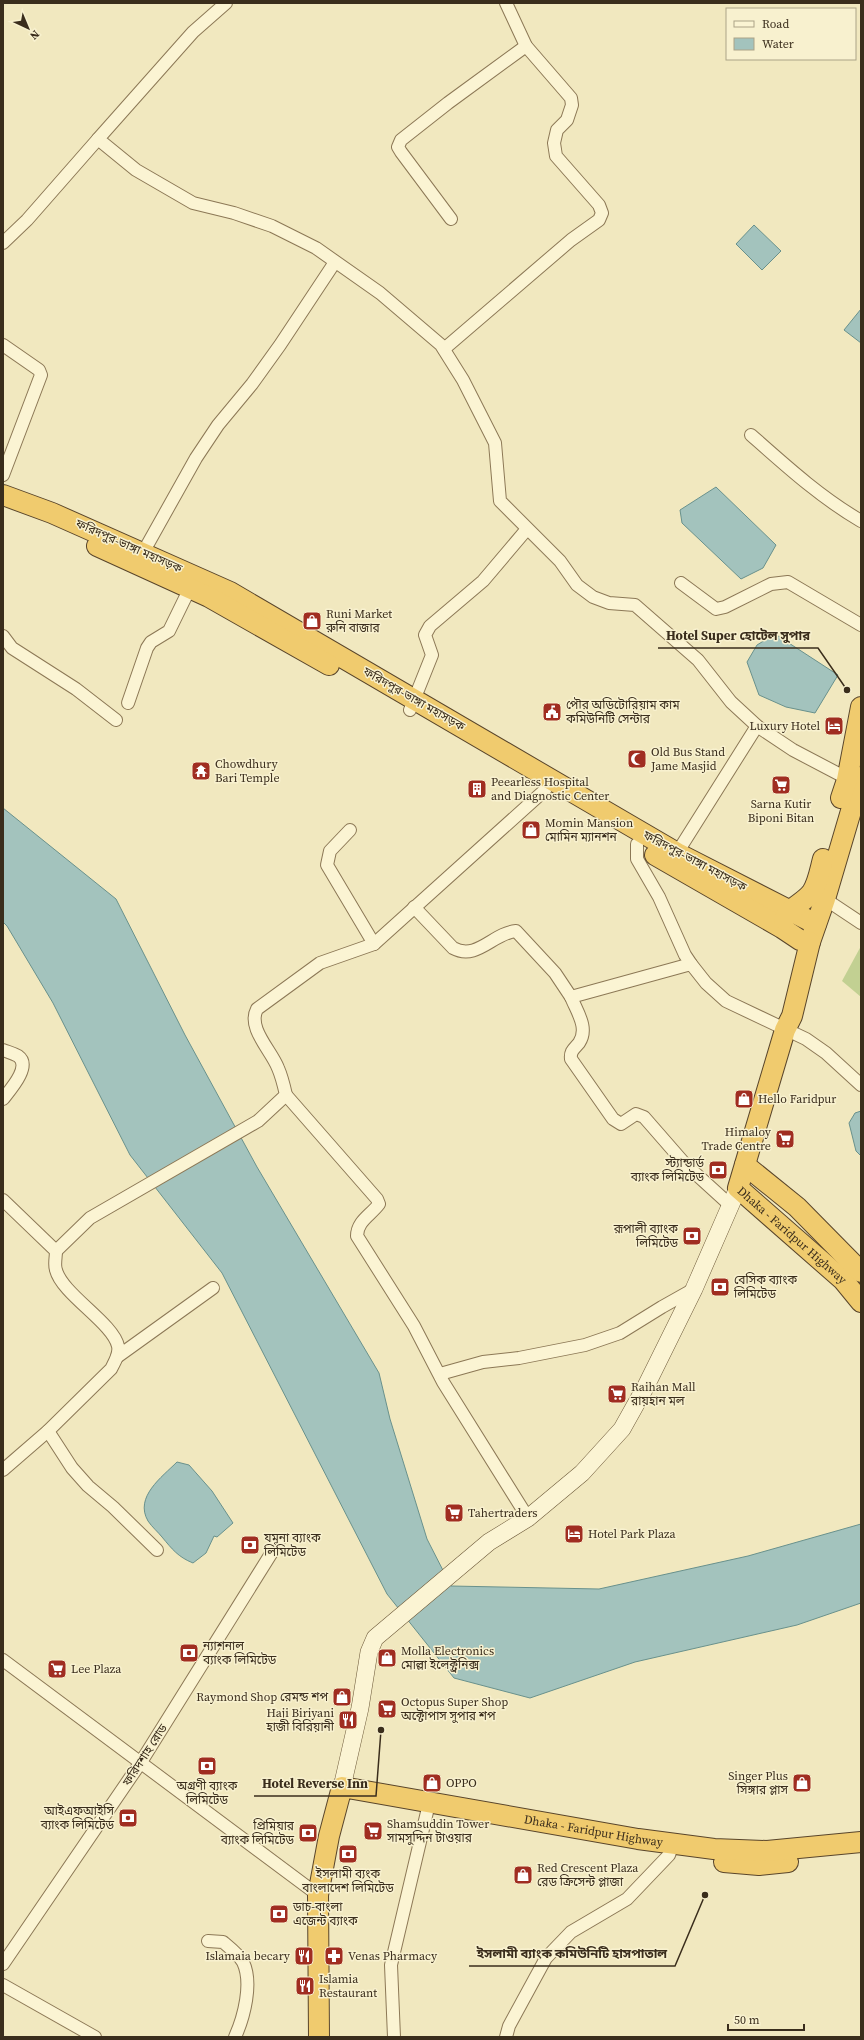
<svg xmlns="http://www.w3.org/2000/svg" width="864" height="2040" font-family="'Source Serif 4','Noto Sans Bengali',serif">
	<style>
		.green { fill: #c2d092 }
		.water { fill: #a3c3bd; stroke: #69918c }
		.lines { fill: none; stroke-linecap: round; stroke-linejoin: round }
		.minor-casing { stroke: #8c7856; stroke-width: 14 }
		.secondary-casing { stroke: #6d5939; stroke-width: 18 }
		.trunk-casing { stroke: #59452b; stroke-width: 22 }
		.minor { stroke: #fbf4d3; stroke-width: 12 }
		.secondary { stroke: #fbf4d3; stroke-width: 17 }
		.trunk { stroke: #f0cb6e; stroke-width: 20 }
		.labels { text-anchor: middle; stroke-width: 3; stroke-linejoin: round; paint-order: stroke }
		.street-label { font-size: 12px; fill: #3a2d1c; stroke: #f8f1cf }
		.poi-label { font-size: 12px; fill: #3a2d1c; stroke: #f8f1cf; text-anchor: start }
		.leader { fill: none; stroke: #3a2d1c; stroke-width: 1.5 }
		.callout-dot { fill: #3a2d1c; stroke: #f8f1cf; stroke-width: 1.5 }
		.callout-label { font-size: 13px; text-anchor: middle; font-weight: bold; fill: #3a2d1c; stroke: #f8f1cf; stroke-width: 3; stroke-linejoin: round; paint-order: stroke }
	</style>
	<rect width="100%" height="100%" fill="#f1e8bf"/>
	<path class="green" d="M861,946V997L842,981Z"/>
	<g class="water">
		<path d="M754,225L781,251L762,270L736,244Z"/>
		<path d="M861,309V343L844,330Z"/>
		<path d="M716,487L776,545L763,568L741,579L682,523L680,510Z"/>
		<path d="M775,634L838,675L815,713L786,707L759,695L747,662L757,645Z"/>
		<path d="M3,808L116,899L185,1035L257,1167L379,1373L390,1419L427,1539L451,1586L599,1589L748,1556L861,1524V1603L797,1625L635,1662L530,1698L454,1678L387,1594L222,1273L130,1155L53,1003L7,926L3,922Z"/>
		<path d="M861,1111V1156L856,1151L849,1123L855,1113Z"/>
		<path d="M177,1462L189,1465L212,1491L233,1523L217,1537L214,1536L206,1553L193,1563C178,1557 172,1549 162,1537C158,1532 152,1527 148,1521C134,1497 162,1477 177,1462Z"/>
	</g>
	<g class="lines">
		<defs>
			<g id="minor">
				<path d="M226,3L193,32L98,139L136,170L193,203L234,213L272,226L316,248L380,293L441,345L463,380L495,443L500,501L560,561L577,585L593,597L609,603L635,605L698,660L731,702L757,726L793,750L852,781"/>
				<path d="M451,219L401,152L398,147L401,140L448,103L526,46"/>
				<path d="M3,243L27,220L98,139"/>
				<path d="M3,345L39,370L41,375L3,475"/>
				<path d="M444,349L571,240L599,220L602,213L599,205L556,156L554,143L557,130L567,120L572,105L571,98L526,46L506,3"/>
				<path d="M751,435C786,466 820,497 861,521"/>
				<path d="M140,558L196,458L218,425L252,384L280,345L335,262"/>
				<path d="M681,583L716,609L725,607L771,584L788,582L861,625"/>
				<path d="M3,636L12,648L76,689L116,720"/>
				<path d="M128,703L147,648L151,642L169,631L190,588"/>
				<path d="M410,710L432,655L425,635L430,626L483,581L527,529"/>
				<path d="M350,830L330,851L327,865L374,944"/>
				<path d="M637,844V859L659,897L685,955L691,964"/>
				<path d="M677,853L757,726"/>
				<path d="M825,899L861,923"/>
				<path d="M414,907L453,948C477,961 493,933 516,931L555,973L571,997L691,964L706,983L726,1001L806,1039L826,1053L861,1085"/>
				<path d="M571,997C577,1012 589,1028 579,1043C574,1049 570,1051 571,1059L613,1119L621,1124L636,1114L644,1117L685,1164L730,1205"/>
				<path d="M3,1050C8,1052 13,1053 18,1056C32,1066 10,1090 3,1099"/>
				<path d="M286,1095L377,1199L379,1204C371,1215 357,1221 357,1236L414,1326L443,1382L528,1518"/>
				<path d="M3,1200L56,1251C56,1257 54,1265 56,1270C62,1294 113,1323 118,1346C120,1354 114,1363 111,1369L48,1431L3,1470"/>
				<path d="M56,1251L90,1218L258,1121L286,1095C284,1086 282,1077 278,1068C271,1050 247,1028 257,1009L320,963L374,944L545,790L551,780"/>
				<path d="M117,1357L213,1288"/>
				<path d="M440,1374L483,1362L519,1358L585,1345L620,1333L662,1307L694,1289"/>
				<path d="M48,1431L72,1468L88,1486L113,1507L157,1550"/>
				<path d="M3,1660L318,1895"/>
				<path d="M208,1941L223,1942C229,1947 239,1955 243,1962C253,1983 244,2017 235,2037"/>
				<path d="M3,1964L141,1762L279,1541"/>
				<path d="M3,1985L95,2037"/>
				<path d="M394,2037L391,1965L427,1812"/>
				<path d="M506,2037L509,2026L546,1958L571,1932L627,1899L669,1855L673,1844"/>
			</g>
			<path id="secondary" d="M342,1787L360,1708L369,1652L375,1638L489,1542L528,1518L582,1473L622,1429L646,1386L694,1289L738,1188"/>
			<g id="trunk">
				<path d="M3,495L52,513L230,592L677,853L816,924"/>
				<path d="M97,546L209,597L329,665"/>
				<path id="s1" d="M861,777L825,899L810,942L792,1016L785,1030L738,1188L843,1280L861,1302"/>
				<path d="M841,798L847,780L861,707"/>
				<path d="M655,855L782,928L800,940L810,942"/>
				<path d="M784,920C789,907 803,904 812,892C818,883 820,870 823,859"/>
				<path d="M745,1165L797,1207L861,1272"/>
				<path d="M724,1862L759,1865L788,1862"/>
				<path id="s2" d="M319,2037L318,1895L329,1836L342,1787L638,1839L714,1849L767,1851L861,1842"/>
			</g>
		</defs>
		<use href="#minor" class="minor-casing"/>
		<use href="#secondary" class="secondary-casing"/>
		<use href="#trunk" class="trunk-casing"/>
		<use href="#minor" class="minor"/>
		<use href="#secondary" class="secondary"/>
		<use href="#trunk" class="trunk"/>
	</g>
	<defs>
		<symbol id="shop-square" viewBox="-11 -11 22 22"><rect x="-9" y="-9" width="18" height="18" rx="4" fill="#a02d21" stroke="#f8f1cf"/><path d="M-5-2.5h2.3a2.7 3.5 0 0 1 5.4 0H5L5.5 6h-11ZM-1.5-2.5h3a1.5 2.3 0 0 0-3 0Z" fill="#fff"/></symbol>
		<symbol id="civic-square" viewBox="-11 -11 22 22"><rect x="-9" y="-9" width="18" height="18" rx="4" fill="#a02d21" stroke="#f8f1cf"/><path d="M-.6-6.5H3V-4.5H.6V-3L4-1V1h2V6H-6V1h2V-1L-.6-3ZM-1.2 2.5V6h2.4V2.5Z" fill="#fff"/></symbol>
		<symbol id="hotel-square" viewBox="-11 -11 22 22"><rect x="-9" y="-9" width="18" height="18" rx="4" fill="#a02d21" stroke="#f8f1cf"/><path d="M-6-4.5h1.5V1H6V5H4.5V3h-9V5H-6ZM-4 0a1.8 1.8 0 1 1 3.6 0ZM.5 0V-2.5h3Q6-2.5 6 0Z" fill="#fff"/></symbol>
		<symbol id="mosque-square" viewBox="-11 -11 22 22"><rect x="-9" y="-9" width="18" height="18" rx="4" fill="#a02d21" stroke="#f8f1cf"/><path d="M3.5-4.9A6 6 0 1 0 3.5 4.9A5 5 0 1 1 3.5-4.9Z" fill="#fff"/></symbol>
		<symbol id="temple-square" viewBox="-11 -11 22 22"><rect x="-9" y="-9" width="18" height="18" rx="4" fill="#a02d21" stroke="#f8f1cf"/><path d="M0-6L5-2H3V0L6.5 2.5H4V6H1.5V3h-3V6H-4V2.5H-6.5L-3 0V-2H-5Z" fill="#fff"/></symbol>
		<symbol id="supermarket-square" viewBox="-11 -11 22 22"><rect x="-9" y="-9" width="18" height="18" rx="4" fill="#a02d21" stroke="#f8f1cf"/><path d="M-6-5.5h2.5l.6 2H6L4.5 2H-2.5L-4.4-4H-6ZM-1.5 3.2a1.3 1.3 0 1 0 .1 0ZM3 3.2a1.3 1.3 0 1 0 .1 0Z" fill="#fff"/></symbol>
		<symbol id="building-square" viewBox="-11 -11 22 22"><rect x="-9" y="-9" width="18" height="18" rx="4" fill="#a02d21" stroke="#f8f1cf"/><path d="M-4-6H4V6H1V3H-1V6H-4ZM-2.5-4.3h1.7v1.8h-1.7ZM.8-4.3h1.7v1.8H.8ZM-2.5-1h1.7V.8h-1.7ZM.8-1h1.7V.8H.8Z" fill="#fff"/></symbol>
		<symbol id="bank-square" viewBox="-11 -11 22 22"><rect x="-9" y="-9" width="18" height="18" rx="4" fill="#a02d21" stroke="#f8f1cf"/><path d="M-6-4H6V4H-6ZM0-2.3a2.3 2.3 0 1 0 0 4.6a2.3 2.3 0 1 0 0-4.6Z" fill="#fff"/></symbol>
		<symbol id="restaurant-square" viewBox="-11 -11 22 22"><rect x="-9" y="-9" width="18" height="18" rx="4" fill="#a02d21" stroke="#f8f1cf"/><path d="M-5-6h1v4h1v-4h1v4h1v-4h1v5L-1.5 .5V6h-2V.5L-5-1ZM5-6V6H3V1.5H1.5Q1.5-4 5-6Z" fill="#fff"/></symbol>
		<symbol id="pharmacy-square" viewBox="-11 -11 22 22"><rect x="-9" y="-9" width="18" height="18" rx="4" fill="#a02d21" stroke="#f8f1cf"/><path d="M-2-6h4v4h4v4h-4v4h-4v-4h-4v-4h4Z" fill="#fff"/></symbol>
	</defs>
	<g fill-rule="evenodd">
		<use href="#shop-square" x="301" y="610" width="22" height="22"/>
		<use href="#civic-square" x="541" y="701" width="22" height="22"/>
		<use href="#hotel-square" x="823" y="715" width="22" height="22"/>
		<use href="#mosque-square" x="626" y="748" width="22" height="22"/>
		<use href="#temple-square" x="190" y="760" width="22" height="22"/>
		<use href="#supermarket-square" x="770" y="774" width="22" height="22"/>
		<use href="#building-square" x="466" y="778" width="22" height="22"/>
		<use href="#shop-square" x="520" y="819" width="22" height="22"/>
		<use href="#shop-square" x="733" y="1088" width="22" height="22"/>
		<use href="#supermarket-square" x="774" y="1128" width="22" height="22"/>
		<use href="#bank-square" x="707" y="1159" width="22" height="22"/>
		<use href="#bank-square" x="681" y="1225" width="22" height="22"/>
		<use href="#bank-square" x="709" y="1276" width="22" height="22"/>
		<use href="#supermarket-square" x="606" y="1383" width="22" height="22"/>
		<use href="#supermarket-square" x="443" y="1502" width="22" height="22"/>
		<use href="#hotel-square" x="563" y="1523" width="22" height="22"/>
		<use href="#bank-square" x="239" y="1534" width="22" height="22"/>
		<use href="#bank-square" x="178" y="1642" width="22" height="22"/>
		<use href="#shop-square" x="376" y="1647" width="22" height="22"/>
		<use href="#supermarket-square" x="46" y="1658" width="22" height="22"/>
		<use href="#shop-square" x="331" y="1686" width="22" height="22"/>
		<use href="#supermarket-square" x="376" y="1698" width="22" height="22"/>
		<use href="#restaurant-square" x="337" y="1709" width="22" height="22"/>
		<use href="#bank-square" x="196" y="1755" width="22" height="22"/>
		<use href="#shop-square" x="421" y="1772" width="22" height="22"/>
		<use href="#shop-square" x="791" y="1772" width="22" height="22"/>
		<use href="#bank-square" x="117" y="1807" width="22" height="22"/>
		<use href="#supermarket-square" x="362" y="1820" width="22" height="22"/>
		<use href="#bank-square" x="297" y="1822" width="22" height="22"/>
		<use href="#bank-square" x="337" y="1843" width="22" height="22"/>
		<use href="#shop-square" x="512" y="1864" width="22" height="22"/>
		<use href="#bank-square" x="268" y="1903" width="22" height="22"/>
		<use href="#restaurant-square" x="293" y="1945" width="22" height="22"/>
		<use href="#pharmacy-square" x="323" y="1945" width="22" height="22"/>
		<use href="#restaurant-square" x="294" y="1975" width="22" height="22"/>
	</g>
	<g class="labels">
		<g class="street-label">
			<text transform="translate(129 546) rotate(24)" y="4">ফরিদপুর-ভাঙ্গা মহাসড়ক</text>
			<text transform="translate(414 699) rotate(30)" y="4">ফরিদপুর-ভাঙ্গা মহাসড়ক</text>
			<text transform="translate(695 861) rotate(28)" y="4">ফরিদপুর-ভাঙ্গা মহাসড়ক</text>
			<text dy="4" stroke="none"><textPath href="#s1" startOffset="501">Dhaka - Faridpur Highway</textPath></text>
			<text transform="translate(145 1755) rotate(-57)" y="4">ফরিদশাহ রোড</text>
			<text dy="4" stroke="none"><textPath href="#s2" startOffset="508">Dhaka - Faridpur Highway</textPath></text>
		</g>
		<g class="poi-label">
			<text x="326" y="618">Runi Market<tspan x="326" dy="14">রুনি বাজার</tspan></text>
			<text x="566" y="709">পৌর অডিটোরিয়াম কাম<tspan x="566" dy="14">কমিউনিটি সেন্টার</tspan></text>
			<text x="820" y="730" text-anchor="end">Luxury Hotel</text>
			<text x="651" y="756">Old Bus Stand<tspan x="651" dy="14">Jame Masjid</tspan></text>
			<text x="215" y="768">Chowdhury<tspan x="215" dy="14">Bari Temple</tspan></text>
			<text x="491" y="786">Peearless Hospital<tspan x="491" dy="14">and Diagnostic Center</tspan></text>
			<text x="781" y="808" text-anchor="middle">Sarna Kutir<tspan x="781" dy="14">Biponi Bitan</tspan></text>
			<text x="545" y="827">Momin Mansion<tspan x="545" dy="14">মোমিন ম্যানশন</tspan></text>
			<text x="758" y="1103">Hello Faridpur</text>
			<text x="771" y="1136" text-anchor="end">Himaloy<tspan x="771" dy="14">Trade Centre</tspan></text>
			<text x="704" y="1167" text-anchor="end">স্ট্যান্ডার্ড<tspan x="704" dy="14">ব্যাংক লিমিটেড</tspan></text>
			<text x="678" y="1233" text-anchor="end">রূপালী ব্যাংক<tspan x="678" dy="14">লিমিটেড</tspan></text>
			<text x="734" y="1284">বেসিক ব্যাংক<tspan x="734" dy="14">লিমিটেড</tspan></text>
			<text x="631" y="1391">Raihan Mall<tspan x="631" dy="14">রায়হান মল</tspan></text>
			<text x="468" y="1517">Tahertraders</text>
			<text x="588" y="1538">Hotel Park Plaza</text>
			<text x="264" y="1542">যমুনা ব্যাংক<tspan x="264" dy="14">লিমিটেড</tspan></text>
			<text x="203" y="1650">ন্যাশনাল<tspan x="203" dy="14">ব্যাংক লিমিটেড</tspan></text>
			<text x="401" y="1655">Molla Electronics<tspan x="401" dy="14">মোল্লা ইলেক্ট্রনিক্স</tspan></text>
			<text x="71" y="1673">Lee Plaza</text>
			<text x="328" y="1701" text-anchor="end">Raymond Shop রেমন্ড শপ</text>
			<text x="401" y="1706">Octopus Super Shop<tspan x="401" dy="14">অক্টোপাস সুপার শপ</tspan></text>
			<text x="334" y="1717" text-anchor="end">Haji Biriyani<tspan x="334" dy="14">হাজী বিরিয়ানী</tspan></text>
			<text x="788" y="1780" text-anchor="end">Singer Plus<tspan x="788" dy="14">সিঙ্গার প্লাস</tspan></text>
			<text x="446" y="1787">OPPO</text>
			<text x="207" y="1790" text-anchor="middle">অগ্রণী ব্যাংক<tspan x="207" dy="14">লিমিটেড</tspan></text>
			<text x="114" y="1815" text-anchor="end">আইএফআইসি<tspan x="114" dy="14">ব্যাংক লিমিটেড</tspan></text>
			<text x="387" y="1828">Shamsuddin Tower<tspan x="387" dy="14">সামসুদ্দিন টাওয়ার</tspan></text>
			<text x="294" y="1830" text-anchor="end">প্রিমিয়ার<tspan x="294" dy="14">ব্যাংক লিমিটেড</tspan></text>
			<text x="537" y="1872">Red Crescent Plaza<tspan x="537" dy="14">রেড ক্রিসেন্ট প্লাজা</tspan></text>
			<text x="348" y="1878" text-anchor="middle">ইসলামী ব্যংক<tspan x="348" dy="14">বাংলাদেশ লিমিটেড</tspan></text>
			<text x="293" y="1911">ডাচ-বাংলা<tspan x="293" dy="14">এজেন্ট ব্যাংক</tspan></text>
			<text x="290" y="1960" text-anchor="end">Islamaia becary</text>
			<text x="348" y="1960">Venas Pharmacy</text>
			<text x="319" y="1983">Islamia<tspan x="319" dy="14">Restaurant</tspan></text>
		</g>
	</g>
	<path class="leader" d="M847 690L818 648H658M381 1730L376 1796H254M705 1895L675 1966H469"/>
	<g class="callout-dot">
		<circle cx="847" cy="690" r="4"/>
		<circle cx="381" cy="1730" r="4"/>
		<circle cx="705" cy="1895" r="4"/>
	</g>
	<g class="callout-label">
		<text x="738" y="640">Hotel Super হোটেল সুপার</text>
		<text x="315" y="1788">Hotel Reverse Inn</text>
		<text x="572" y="1958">ইসলামী ব্যাংক কমিউনিটি হাসপাতাল</text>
	</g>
	<rect width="864" height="2040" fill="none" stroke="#3a2d1c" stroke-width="8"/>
	<rect x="726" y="8" width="130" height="52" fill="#f8f1cf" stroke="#aca387"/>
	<rect x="734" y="21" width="20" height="6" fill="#fbf4d3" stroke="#aca387"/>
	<text x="762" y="28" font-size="12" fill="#3a2d1c">Road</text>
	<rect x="734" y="38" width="20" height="12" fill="#a3c3bd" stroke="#aca387"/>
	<text x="762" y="48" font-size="12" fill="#3a2d1c">Water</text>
	<g transform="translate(28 28) rotate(136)" stroke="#f8f1cf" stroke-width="3" paint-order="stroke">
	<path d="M0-3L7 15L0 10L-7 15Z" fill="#3a2d1c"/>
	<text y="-6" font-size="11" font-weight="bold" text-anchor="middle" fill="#3a2d1c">N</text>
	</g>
	<path d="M728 2024v6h76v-6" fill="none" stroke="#3a2d1c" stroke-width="2"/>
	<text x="734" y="2024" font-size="12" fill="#3a2d1c" stroke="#f8f1cf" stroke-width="3" paint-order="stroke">50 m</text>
</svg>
